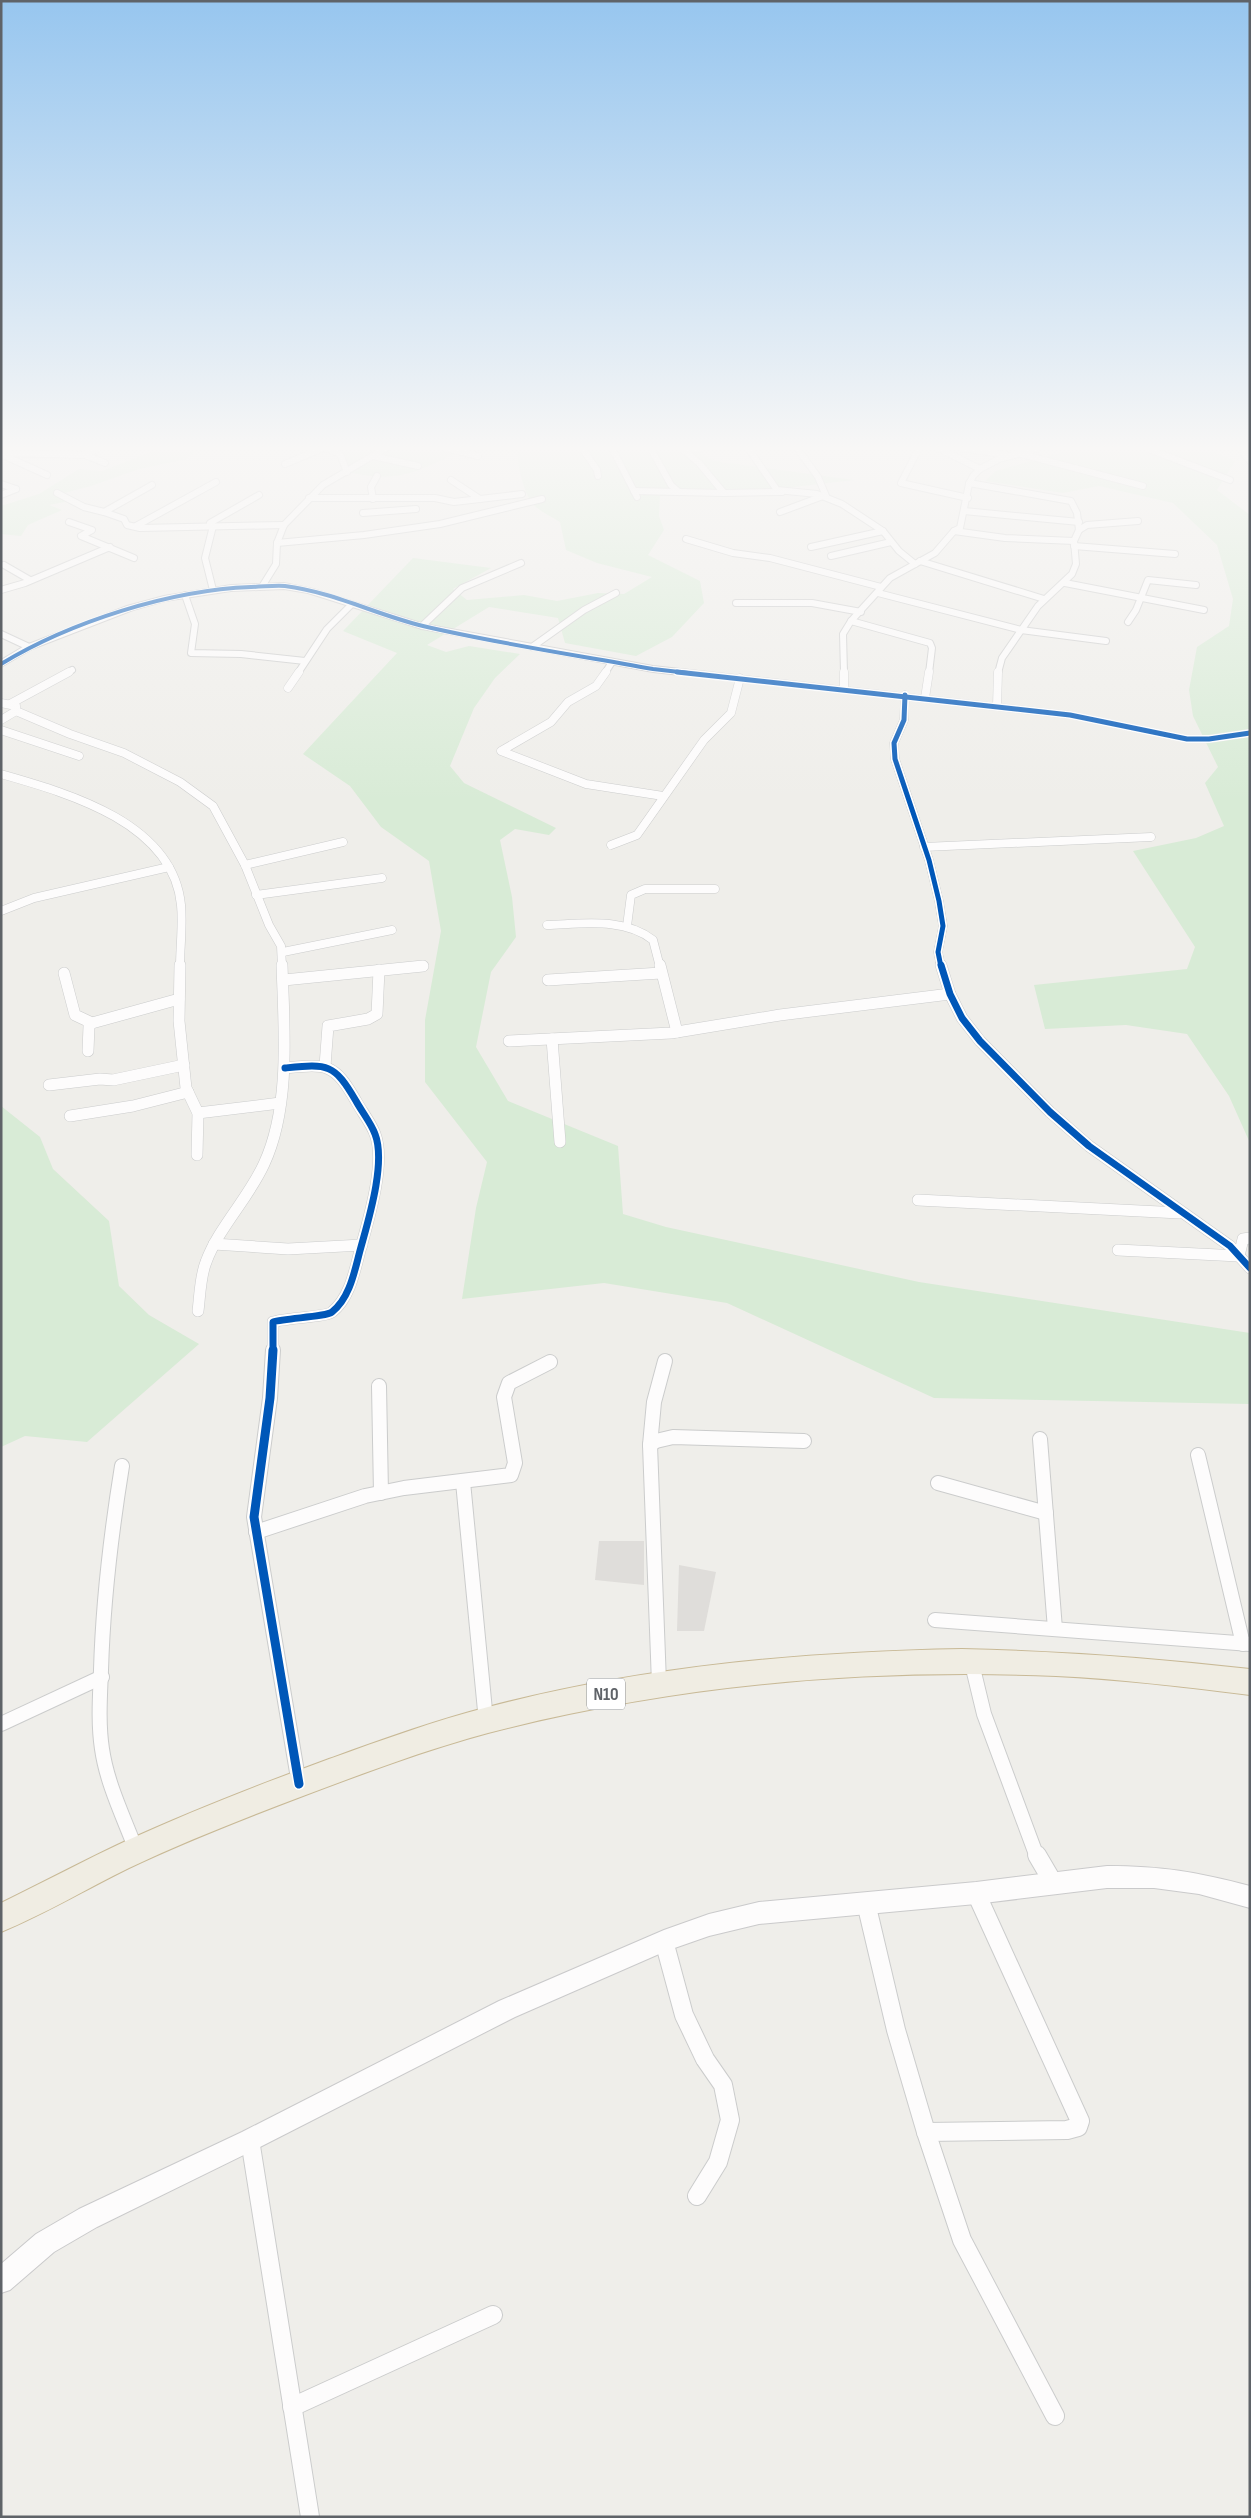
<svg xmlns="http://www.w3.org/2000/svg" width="1251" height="2518" font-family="'Sofia Sans Condensed',sans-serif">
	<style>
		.industrial { fill: #dfddda }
		.green { fill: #d8ebd6 }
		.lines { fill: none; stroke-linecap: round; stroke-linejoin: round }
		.street-far4-casing { stroke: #cbcccc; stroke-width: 8 }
		.street-far3-casing { stroke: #cbcccc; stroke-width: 9 }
		.street-far2-casing { stroke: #cbcccc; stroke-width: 12 }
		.street-far1-casing { stroke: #cbcccc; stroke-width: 16 }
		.street-casing { stroke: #cbcccc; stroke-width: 20 }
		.secondary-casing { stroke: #cacacb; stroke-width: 2 }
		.highway-casing { stroke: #c8b996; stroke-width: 2 }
		.street-far4 { stroke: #fdfcfc; stroke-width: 6 }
		.street-far3 { stroke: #fdfcfc; stroke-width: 8 }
		.street-far2 { stroke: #fdfcfc; stroke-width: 11 }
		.street-far1 { stroke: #fdfcfc; stroke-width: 14 }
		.street { stroke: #fdfcfc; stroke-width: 18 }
		.secondary { fill: #fdfcfc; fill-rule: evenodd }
		.highway { fill: #f0ede3; fill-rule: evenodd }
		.cycleway-far3-casing { stroke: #fff; stroke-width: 5.5 }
		.cycleway-far2-casing { stroke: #fff; stroke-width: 8 }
		.cycleway-far1-casing { stroke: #fff; stroke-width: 10 }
		.cycleway-casing { stroke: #fff; stroke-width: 12 }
		.cycleway-far3 { stroke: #0057b8; stroke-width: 4 }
		.cycleway-far2 { stroke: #0057b8; stroke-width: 5 }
		.cycleway-far1 { stroke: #0057b8; stroke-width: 7 }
		.cycleway { stroke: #0057b8; stroke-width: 9 }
		.labels { text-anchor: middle; stroke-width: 5; stroke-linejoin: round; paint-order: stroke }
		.shield { fill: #fff; stroke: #8f9295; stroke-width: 1 }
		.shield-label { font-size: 18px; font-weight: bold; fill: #5f6368 }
	</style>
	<rect width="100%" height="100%" fill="#efeeea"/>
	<g class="industrial">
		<path d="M599,1541H644V1585L595,1580Z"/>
		<path d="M679,1565L716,1572L704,1631H677Z"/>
	</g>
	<g class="green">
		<path d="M161,448H197L187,459L139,469L91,486L64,493L75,500L49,505L62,510L28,525L21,536L1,534V506L39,494L79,469L102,471Z"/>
		<path d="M336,448H466C446,458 416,474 394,476C377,478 360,475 344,471Z"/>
		<path d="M518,448H692L714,461L854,480L759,491L660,496L659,516L664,530L648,555L700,581L704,603L672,637L636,656L565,643L558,618L489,607L427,645L446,652L469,646L520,654L495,678L474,708L450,766L464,783L556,828L549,835L515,829L500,840L512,897L516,937L491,972L476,1047L508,1101L618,1146L623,1214L666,1227L919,1282L1250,1333V1404L934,1398L727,1303L604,1283L462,1299L476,1208L487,1162L425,1082V1020L441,931L429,861L381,827L350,786L303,754L397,653L343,631L413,558L491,568L453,589L467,600L524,595L557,601L598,593L624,594L652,577L597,563L566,550L560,522C552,517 543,513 536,507C524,497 516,463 518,448Z"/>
		<path d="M1076,448H1206L1235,461L1217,490L1250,515V1143L1229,1096L1187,1034L1126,1025L1045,1029L1034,985L1187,969L1195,947L1133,851L1196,838L1224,826L1205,783L1218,767L1193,716L1189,690L1197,647L1229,626L1233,599L1217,545L1173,503L1099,486L1063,493L985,481L996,471Z"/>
		<path d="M1,1106L40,1137L53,1169L109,1221L119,1286L149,1315L199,1344L87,1442L25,1436L1,1447Z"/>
	</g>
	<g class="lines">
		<defs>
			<g id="street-far4">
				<path d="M325,448L340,454L347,472"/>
				<path d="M446,448L478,456"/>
				<path d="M582,448L597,470L598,476"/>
				<path d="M612,448L637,497"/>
				<path d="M681,448L699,463L724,493L782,492"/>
				<path d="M748,448L777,490L817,494L842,504L883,531L899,551L915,564"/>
				<path d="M797,448L818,477L826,496"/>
				<path d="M919,448L901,483L968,498"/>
				<path d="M938,448L980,469"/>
				<path d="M962,448L1007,455"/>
				<path d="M1153,448L1151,450L1230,480"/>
				<path d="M1244,448V454L1250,461"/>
				<path d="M651,449L671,485L679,492"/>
				<path d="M684,450L703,448"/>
				<path d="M1,453L85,455L99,448"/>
				<path d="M1021,454L1143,486"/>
				<path d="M85,455L105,463"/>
				<path d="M5,456L47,475"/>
				<path d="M373,456L418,466"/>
				<path d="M285,464L323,448"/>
				<path d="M451,480L480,499"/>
				<path d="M969,483L1071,501L1077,513L1079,530L1074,541L1076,564L1072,574L1038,606L1002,658L998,673"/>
				<path d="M1,484L16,489"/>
				<path d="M152,485L104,512L124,519L127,525L140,528L284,525"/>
				<path d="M634,491L723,493"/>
				<path d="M57,493L84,507L104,512"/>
				<path d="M1,495L16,489"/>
				<path d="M309,498H435L454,502L522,494"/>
				<path d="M373,499L371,487L377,476"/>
				<path d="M964,511L1079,522"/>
				<path d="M780,512L823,496"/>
				<path d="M363,513L416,509"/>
				<path d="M69,522L92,530L81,536L134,558"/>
				<path d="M136,526L216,482"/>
				<path d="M1079,530L1087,525L1138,521"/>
				<path d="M954,531L1005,538L1074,541"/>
				<path d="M686,539L733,553L770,558L881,587"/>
				<path d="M277,543L364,535L440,524L542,499"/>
				<path d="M1074,546L1175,554"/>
				<path d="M811,547L883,531"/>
				<path d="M831,556L891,542"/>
				<path d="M920,561L1044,599"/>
				<path d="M4,565L30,580"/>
				<path d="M1065,583L1204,610"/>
				<path d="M263,585L276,564L277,543L284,525L323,485L386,448"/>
				<path d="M1,590L25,583L110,547"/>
				<path d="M213,590L205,558L213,526L210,523L259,495"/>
				<path d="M878,593L1021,630L1106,641"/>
				<path d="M185,595L195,624L191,653L241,654L305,661"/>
				<path d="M736,603H812L861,612"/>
				<path d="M851,621L930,643L932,648L929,673"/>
				<path d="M1128,622L1136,610L1148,580L1196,585"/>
				<path d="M422,626L462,588L521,563"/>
				<path d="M1,634L29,647"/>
				<path d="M532,647L584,610L616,593"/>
				<path d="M67,673L72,670"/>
				<path d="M298,673L327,629L351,605"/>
				<path d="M605,673L612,662"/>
				<path d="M844,673L843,634L851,621L890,578L935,553L954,531L960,528L969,484L973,476L980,469L999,459L1039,448"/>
			</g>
			<g id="street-far3">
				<path d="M606,672L596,686L568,702L551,722L501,751L586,784L663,796"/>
				<path d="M844,672V688"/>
				<path d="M288,688L299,672"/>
				<path d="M905,695L904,720L894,743L895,759L929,860L939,901L943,926L938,952L941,967"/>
				<path d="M925,698L929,672"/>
				<path d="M1,703L16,706V711L70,734L124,753L180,782L213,806L245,865L269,925L281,946L282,967"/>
				<path d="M10,704L69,672"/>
				<path d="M997,706L998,672"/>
				<path d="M1,720L16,711"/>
				<path d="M1,730L79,756"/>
				<path d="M1,774C67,793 173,822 181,905C183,925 180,947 180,967"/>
				<path d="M611,845L637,835L704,740L731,713L740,678"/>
				<path d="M924,847L1151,837"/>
				<path d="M245,865L343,842"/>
				<path d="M256,895L382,878"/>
				<path d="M1,911L34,898L169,867"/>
				<path d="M547,925C582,924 624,917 653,940L660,967"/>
				<path d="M627,926L631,895L645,889H715"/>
				<path d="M283,952L392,930"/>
				<path d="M417,967L423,966"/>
			</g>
			<g id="street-far2">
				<path d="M180,965L179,1021L186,1088L198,1113L197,1155"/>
				<path d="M660,965L677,1032"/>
				<path d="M941,965L950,994L962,1018L980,1041L1050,1112L1089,1146L1230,1246L1250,1268"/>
				<path d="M64,973L75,1015L92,1023"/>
				<path d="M284,980L423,966"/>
				<path d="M548,980L661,973"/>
				<path d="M552,1039L560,1142"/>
				<path d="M509,1041L671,1033L780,1015L950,994"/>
				<path d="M88,1051L89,1026L92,1023L179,999"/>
				<path d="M325,1066L328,1026L368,1019L377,1014L379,970"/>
				<path d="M49,1085L100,1079L113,1080L184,1065"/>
				<path d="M198,1113L280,1103"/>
				<path d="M70,1116L133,1106L188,1092"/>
				<path d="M918,1200L1180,1213"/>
				<path d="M214,1244L288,1249L362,1245"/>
				<path d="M1118,1250L1239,1256L1243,1239L1250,1238"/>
				<path d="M198,1311C200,1296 200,1277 206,1262C219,1227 248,1199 264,1164C291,1106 284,1028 282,965"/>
				<path d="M273,1352V1322C285,1318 326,1317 332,1312C351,1297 355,1268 361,1247C369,1218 386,1162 375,1134C371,1123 362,1112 356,1101C334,1063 328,1064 285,1068"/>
			</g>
			<g id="street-far1">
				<path d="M273,1350L270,1398L254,1517L299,1784"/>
				<path d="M379,1386L381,1493"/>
				<path d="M1040,1439L1055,1629"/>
				<path d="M650,1445L654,1402L665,1361"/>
				<path d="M1198,1455L1243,1644"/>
				<path d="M122,1466C111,1534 103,1601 101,1670C100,1696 98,1723 102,1749C107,1784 124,1818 136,1850"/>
				<path d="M463,1482L486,1721"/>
				<path d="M938,1483L1046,1513"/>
				<path d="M256,1532L365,1496L404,1488L511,1475L515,1463L504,1397L509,1383L550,1362"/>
				<path d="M935,1620L1250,1644"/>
				<path d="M971,1660L984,1714L1037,1857"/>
				<path d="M659,1683L650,1445L656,1441L673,1437L804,1441"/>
				<path d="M1,1724L102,1677"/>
			</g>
			<g id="street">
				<path d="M1037,1855L1054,1884"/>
				<path d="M866,1903L896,2030L926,2132L962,2240L1055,2416"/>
				<path d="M664,1941L684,2015L705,2059L723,2085L730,2120L718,2162L697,2196"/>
				<path d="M926,2132L1067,2130L1078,2127L1080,2121L976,1893"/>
				<path d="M250,2140L310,2517"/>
				<path d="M292,2407L493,2315"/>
			</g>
			<g id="secondary">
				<path d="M284,583L313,589L424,624L653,666L1070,712L1187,736H1209L1250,730V736L1209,742H1187L1070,718L653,672L422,629L308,593L284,589L231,591L165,601L133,610L32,649L1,667V660L26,645L127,606L164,596L231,585Z"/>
				<path d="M1107,1866C1162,1866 1197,1872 1250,1886V1908L1199,1894L1154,1888H1107L976,1904L759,1924L709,1936L666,1951L515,2017L258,2148L97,2227L54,2252L10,2290L1,2293V2264L36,2234L79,2209L242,2132L499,2001L664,1930L709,1914L759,1902L976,1882Z"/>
			</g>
			<path id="highway" d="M962,1649C1059,1651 1154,1658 1250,1669V1695C1185,1687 1120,1679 1056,1676C865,1668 673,1685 488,1733C425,1750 364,1773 303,1796C245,1818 186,1841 129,1868C86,1889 45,1914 1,1932V1903C44,1882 85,1860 128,1840C194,1810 261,1784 329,1759C382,1740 434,1721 488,1707C644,1666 802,1652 962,1649Z"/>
		</defs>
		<use href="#street-far4" class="street-far4-casing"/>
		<use href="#street-far3" class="street-far3-casing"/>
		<use href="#street-far2" class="street-far2-casing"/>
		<use href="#street-far1" class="street-far1-casing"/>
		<use href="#street" class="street-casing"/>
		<use href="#secondary" class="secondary-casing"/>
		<use href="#highway" class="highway-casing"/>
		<use href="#street-far4" class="street-far4"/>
		<use href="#street-far3" class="street-far3"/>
		<use href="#street-far2" class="street-far2"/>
		<use href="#street-far1" class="street-far1"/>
		<use href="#street" class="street"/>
		<use href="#secondary" class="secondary"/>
		<use href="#highway" class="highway"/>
		<defs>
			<path id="cycleway-far3" d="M1,664C70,622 170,590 251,587C262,587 274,585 285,586C333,592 377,615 423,626C499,644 577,655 653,669L688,673"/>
			<g id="cycleway-far2">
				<path d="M677,672L1070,715L1187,739H1209L1250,733"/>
				<path d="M905,695L904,720L894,743L895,759L929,860L939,901L943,926L938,952L941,967"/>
			</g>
			<g id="cycleway-far1">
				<path d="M941,965L950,994L962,1018L980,1041L1050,1112L1089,1146L1230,1246L1250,1268"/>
				<path d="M273,1352V1322C285,1318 326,1317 332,1312C351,1297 355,1268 361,1247C369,1218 386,1162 375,1134C371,1123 362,1112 356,1101C334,1063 328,1064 285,1068"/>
			</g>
			<path id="cycleway" d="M273,1350L270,1398L254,1517L299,1784"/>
		</defs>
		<use href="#cycleway-far3" class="cycleway-far3-casing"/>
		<use href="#cycleway-far2" class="cycleway-far2-casing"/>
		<use href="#cycleway-far1" class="cycleway-far1-casing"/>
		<use href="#cycleway" class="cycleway-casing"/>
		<use href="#cycleway-far3" class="cycleway-far3"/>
		<use href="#cycleway-far2" class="cycleway-far2"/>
		<use href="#cycleway-far1" class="cycleway-far1"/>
		<use href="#cycleway" class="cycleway"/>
	</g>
	<linearGradient id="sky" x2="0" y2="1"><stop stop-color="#97c6ef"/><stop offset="0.56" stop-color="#f8f7f6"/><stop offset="1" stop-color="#f8f7f6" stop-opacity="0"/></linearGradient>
	<rect width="1251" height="801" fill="url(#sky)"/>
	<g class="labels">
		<rect class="shield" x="587" y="1678.5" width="38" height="31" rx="4"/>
		<g class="shield-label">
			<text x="606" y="1700">N10</text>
		</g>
	</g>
	<rect width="1251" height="2518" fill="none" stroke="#5f6368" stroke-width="5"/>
</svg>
